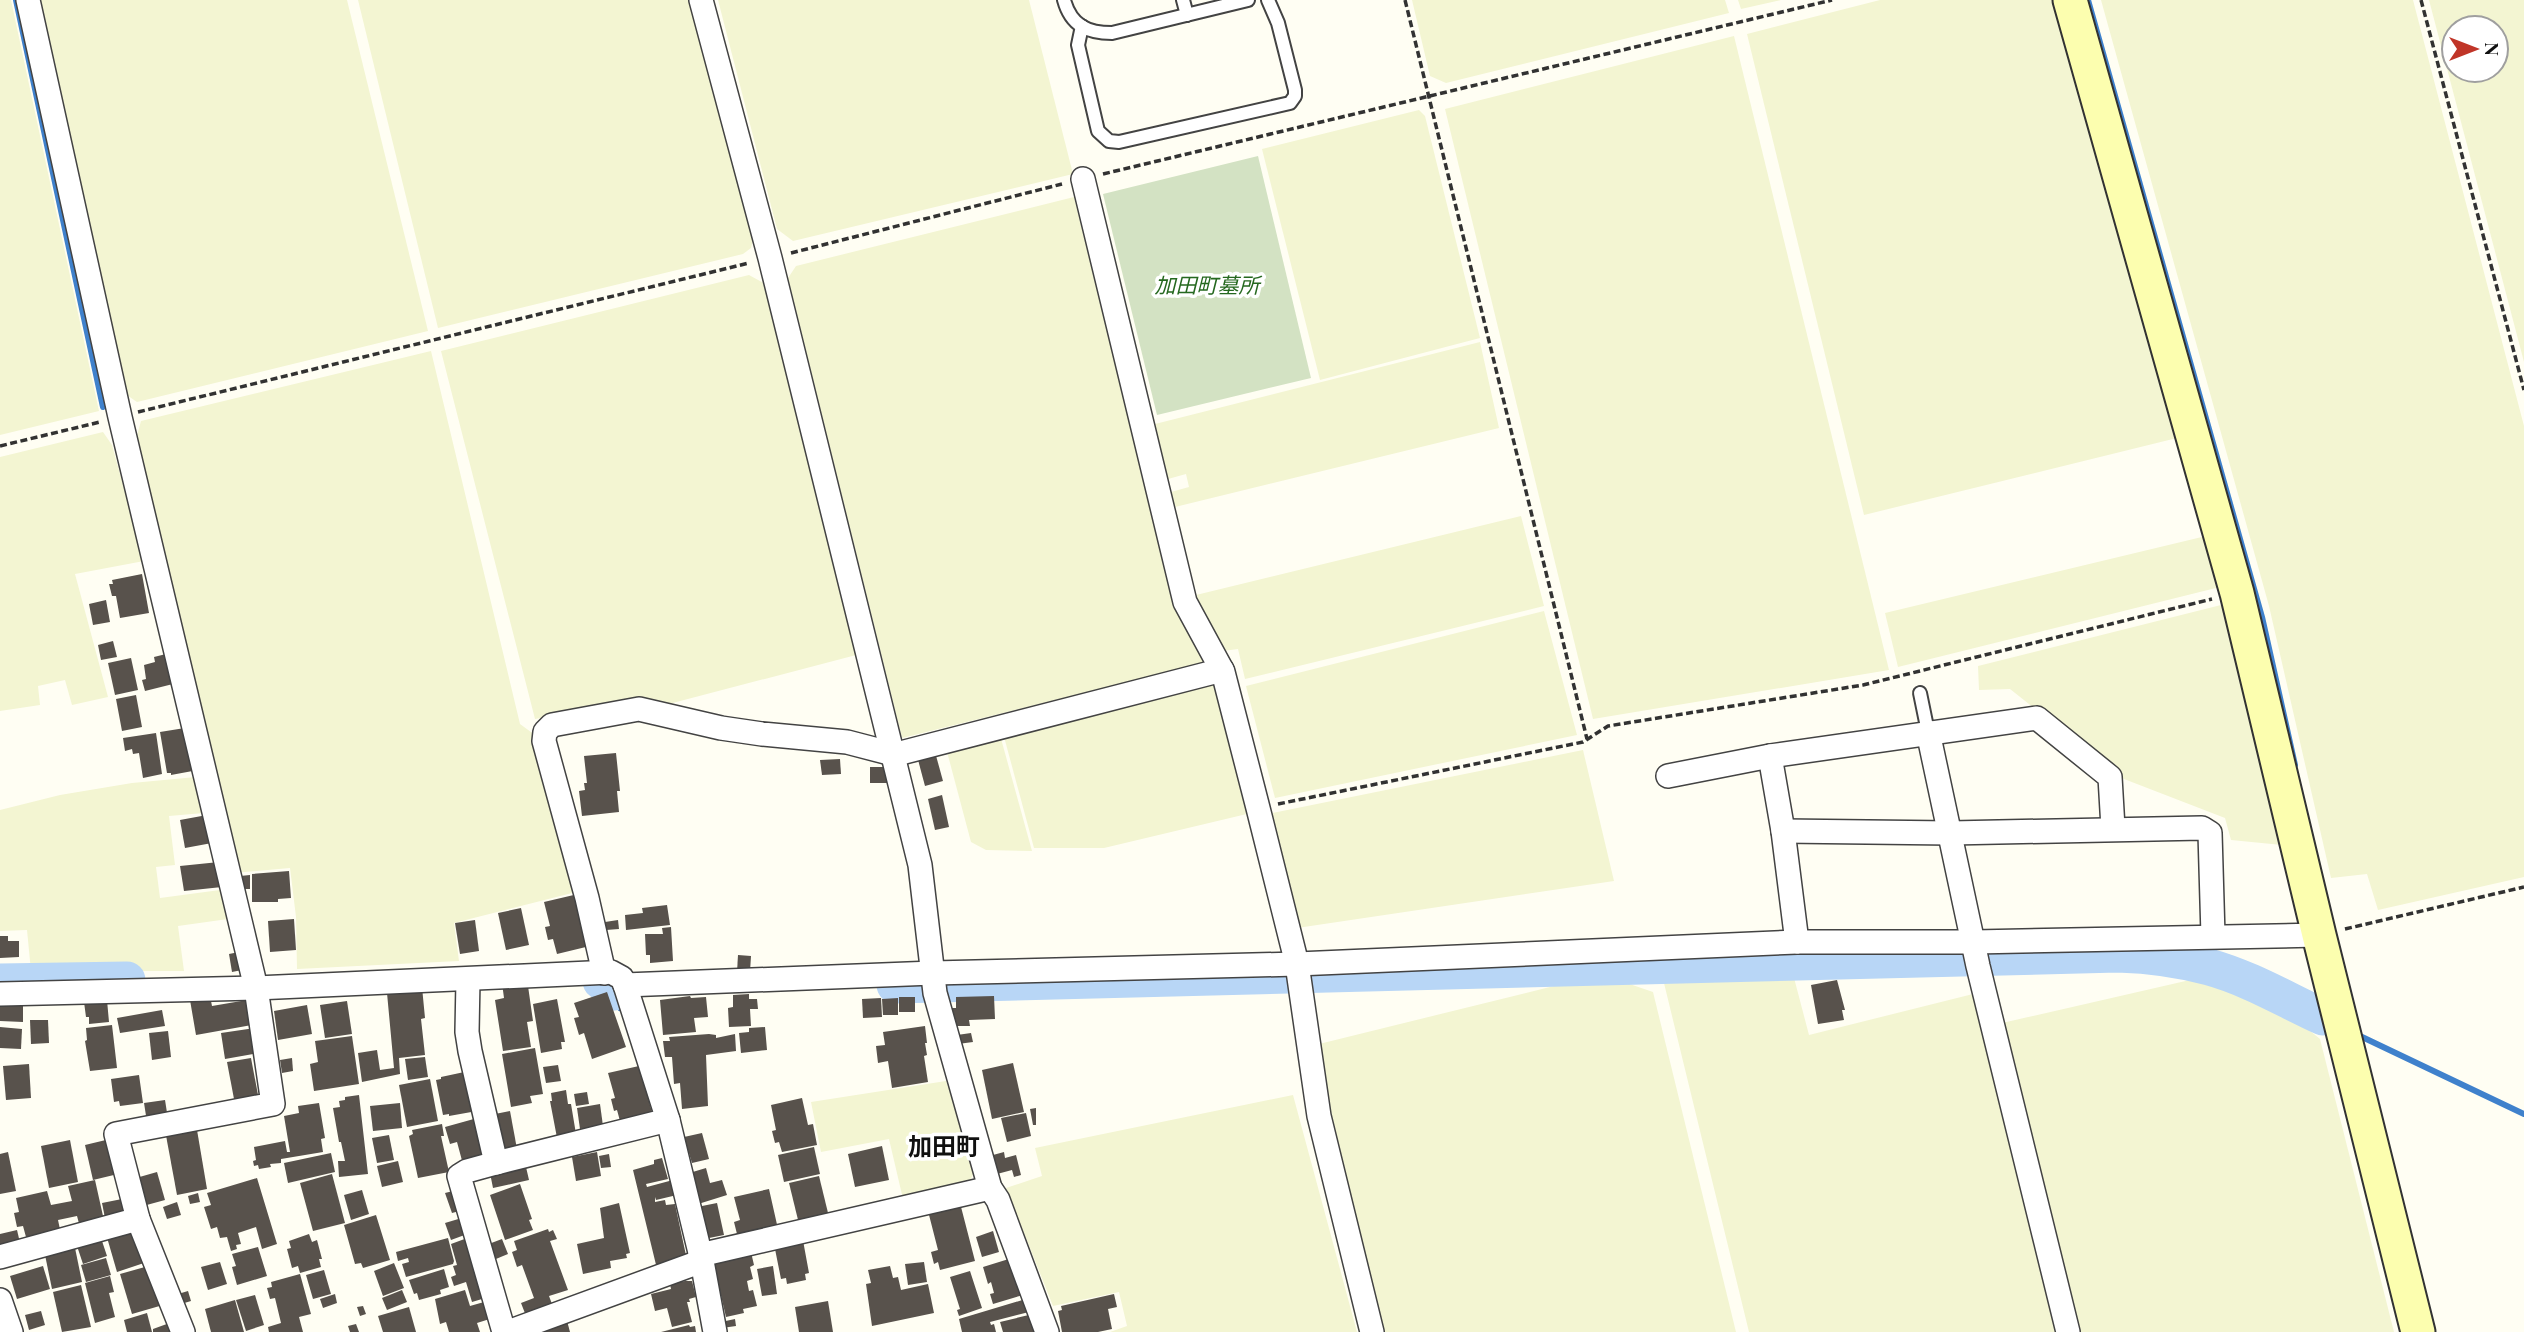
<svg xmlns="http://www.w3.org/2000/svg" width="2524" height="1332" font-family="'Playfair Display','Noto Sans JP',serif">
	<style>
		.farmland { fill: #f3f5d2; fill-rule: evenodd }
		.cemetery { fill: #d3e2c3 }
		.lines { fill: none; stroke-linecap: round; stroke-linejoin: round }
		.stream { stroke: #3f81cc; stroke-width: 6 }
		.river { stroke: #b8d6f6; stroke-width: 37 }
		.building { fill: #58524c }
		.lane-casing { stroke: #434343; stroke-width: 16 }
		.street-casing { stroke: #434343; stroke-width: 26 }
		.secondary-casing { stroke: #323232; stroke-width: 37 }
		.path { stroke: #323232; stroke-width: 3.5; stroke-dasharray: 7 3.5; stroke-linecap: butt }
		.lane { stroke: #fff; stroke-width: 12 }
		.street { stroke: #fff; stroke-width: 23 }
		.secondary { stroke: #fcfeaf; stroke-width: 33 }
		.labels { text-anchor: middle; stroke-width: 7; stroke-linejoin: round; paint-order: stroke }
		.park-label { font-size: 21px; font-style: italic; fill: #25681f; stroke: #fff }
		.quarter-label { font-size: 24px; font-weight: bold; fill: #101010; stroke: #fff }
	</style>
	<rect width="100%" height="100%" fill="#fffef3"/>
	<g class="farmland">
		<path d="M0,0H11L99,411L0,435Z"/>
		<path d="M38,0H347L428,331L137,402L121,391Z"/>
		<path d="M358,0H692L754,236L751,248L743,254L438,328Z"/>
		<path d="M718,0H1029L1073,174L793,241L777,229Z"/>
		<path d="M1412,0H1725L1729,13L1446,83L1430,76Z"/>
		<path d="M1738,0H1781L1741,9Z"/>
		<path d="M1880,0H2058L2177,438L1864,515L1747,34Z"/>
		<path d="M2101,0H2413L2524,426V877L2378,910L2367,874L2331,878L2269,606Z"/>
		<path d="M2429,0H2524V362ZM2496,28V70H2454V28Z"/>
		<path d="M1734,36L1889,670L1593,719L1445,109Z"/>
		<path d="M1419,110L1425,116L1480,338L1320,380L1262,149Z"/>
		<path d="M1074,197L1176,611L1204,663L902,738L788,278L796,266Z"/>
		<path d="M749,275L769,286L860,654L665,705L641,701L535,719L441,351Z"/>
		<path d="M1480,342L1499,428L1175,507L1171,492L1189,487L1186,474L1168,479L1155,424Z"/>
		<path d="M431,351L520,724L535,735L580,891L454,923L459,961L297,969L296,917L290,868L234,873L135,443L141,421Z"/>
		<path d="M103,432L112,445L144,561L75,574L108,697L72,705L65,680L38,686L40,705L0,711V457Z"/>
		<path d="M1521,516L1544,606L1245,679L1238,649L1223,651L1196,595Z"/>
		<path d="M2206,536L2220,587L1898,667L1885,613Z"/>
		<path d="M2225,604L2282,845L2231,840L2225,818L2124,779L2010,689L1979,690L1978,666Z"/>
		<path d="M1544,611L1577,735L1275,798L1246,686Z"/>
		<path d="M1214,680L1251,813L1104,848H1034L1003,733Z"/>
		<path d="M1000,735L1032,851L986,850L971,842L946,748Z"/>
		<path d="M1583,750L1614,881L1297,928L1268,814Z"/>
		<path d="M196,777L204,813L169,816L175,865L156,867L160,898L220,890L224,894L228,919L178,926L184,971H31L27,930L0,931V810L60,795L132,783Z"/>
		<path d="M1793,974L1809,1035L1973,994L2057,1332H1749L1663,979Z"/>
		<path d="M1609,977L1653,992L1736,1332H1384L1315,1045L1558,985Z"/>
		<path d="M2203,977L2303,1025L2320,1039L2394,1332H2078L2002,1023Z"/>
		<path d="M946,1081L976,1169L968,1184L903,1199L889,1139L821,1152L811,1102Z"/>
		<path d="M1293,1095L1357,1332H1110L1127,1326L1119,1292L1053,1306L1006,1188L1042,1176L1035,1148Z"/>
	</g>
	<path class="cemetery" d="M1258,156L1311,378L1157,415L1103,194Z"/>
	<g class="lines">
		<g class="stream">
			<path d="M16,0L103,407"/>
			<path d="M2088,0L2262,617L2295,765"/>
			<path d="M611,991L620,1008"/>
			<path d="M2360,1036L2524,1114"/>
		</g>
		<g class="river">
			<path d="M601,981L614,992"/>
			<path d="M0,982L127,980"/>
			<path d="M895,985L2118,954C2149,955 2180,959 2209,967C2249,978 2286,1000 2323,1017"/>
		</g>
	</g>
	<g class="building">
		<path d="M142,574L149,613L120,618L116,596H112L109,584H113L112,580Z"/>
		<path d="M106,600L110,622L93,625L89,604Z"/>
		<path d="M113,641L117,657L101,660L98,645Z"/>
		<path d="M170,653L177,683L145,691L142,680L146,679L144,665L155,662L154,657Z"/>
		<path d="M131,658L138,690L115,695L108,663Z"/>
		<path d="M136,695L142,727L122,731L116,699Z"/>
		<path d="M191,727L198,770L171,775V773H167L160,732Z"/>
		<path d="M156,733L162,774L143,778L139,753L133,754L132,749L125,751L123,738Z"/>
		<path d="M935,752L943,781L925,786L917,756Z"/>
		<path d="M616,753L620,791H617L619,812L582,816L579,791L585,790L584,783H587L584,756Z"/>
		<path d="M840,759L841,774L822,775L820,760Z"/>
		<rect x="870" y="767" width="17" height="16"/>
		<path d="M942,795L949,827L935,830L928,799Z"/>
		<path d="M207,815L212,843L185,848L180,820Z"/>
		<path d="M219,862L222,887L184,891L180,866Z"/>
		<path d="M289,871L291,898L278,899V902H252V874Z"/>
		<path d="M250,875V889H241L240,876Z"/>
		<path d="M578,894L590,946L557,954L553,939L548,940L545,927L550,926L544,902Z"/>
		<path d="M667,905L670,925L626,930L625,915L643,913L642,908Z"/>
		<path d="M521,908L529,945L506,950L498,913Z"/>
		<path d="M294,919L296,950L270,952L268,921Z"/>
		<path d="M475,920L479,951L460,954L455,923Z"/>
		<path d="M618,920L619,929L606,930L605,922Z"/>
		<path d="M671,927L673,961L650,963V955H646L645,934H663L662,928Z"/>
		<path d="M0,936H8V941H19V957L0,958Z"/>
		<path d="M239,952L242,970L232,972L229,954Z"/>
		<path d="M738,955L751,956L750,972H737Z"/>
		<path d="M527,979L533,1021L527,1022L531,1047L503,1051L495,1000L504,998L502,983Z"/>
		<path d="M1837,980L1845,1010H1842L1844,1020L1818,1024L1811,985Z"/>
		<path d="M422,987L425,1018L421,1019L425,1055L399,1058L400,1074L362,1082L358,1053L377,1050L380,1070L394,1068L387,993Z"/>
		<path d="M607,992L626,1047L592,1059L584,1033L579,1035L574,1018L579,1017L574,1003Z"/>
		<path d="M749,994V999H757L758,1009H750L751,1026L729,1027L728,1008L733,1007V995Z"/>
		<path d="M210,996L212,1006L253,999L257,1024L196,1035L190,1000Z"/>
		<path d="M690,996L691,998L706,997L708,1017L694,1018L696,1032L663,1035L660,1000Z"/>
		<path d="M994,996L995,1019L969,1020L970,1026H952L949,1008H956V997Z"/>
		<rect x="899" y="997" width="16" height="15"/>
		<path d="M881,998L882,1017L863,1018L862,999Z"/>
		<path d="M898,998V1015H883L882,999Z"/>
		<path d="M557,999L565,1042H561L562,1049L541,1053L533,1004Z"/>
		<path d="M107,1000L109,1022L89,1024V1017H86L84,1002Z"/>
		<path d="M347,1001L352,1034L325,1038L320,1005Z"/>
		<path d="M0,1005H23V1022L0,1021Z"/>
		<path d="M307,1005L312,1034L278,1040L274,1011Z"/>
		<path d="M162,1010L165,1026L120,1033L117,1018Z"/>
		<path d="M30,1020H48L49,1043L31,1044Z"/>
		<path d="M112,1025L117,1068L90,1071L85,1041L87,1040L86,1028Z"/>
		<path d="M925,1026L927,1043H925L927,1055L924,1056L928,1082L892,1088L888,1061L878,1063L876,1046L885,1045L883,1032Z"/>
		<path d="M0,1027L22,1029L21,1049L0,1048Z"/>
		<path d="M765,1027L767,1050L741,1053L739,1033L749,1032V1028Z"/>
		<path d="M255,1028L259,1053L225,1059L221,1033Z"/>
		<path d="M168,1031L171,1057L152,1060L149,1033Z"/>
		<path d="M971,1033L973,1042L958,1044L957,1035Z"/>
		<path d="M709,1034L716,1035V1038L735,1034L736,1051L706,1055L708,1106L682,1109L680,1083L674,1084L672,1057H665L663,1041H670L669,1037Z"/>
		<path d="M352,1036L359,1084L314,1091L310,1064L318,1062L315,1041Z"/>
		<path d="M535,1048L543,1094L530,1096L532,1103L511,1107L502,1054Z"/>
		<path d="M425,1057L428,1077L408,1080L405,1059Z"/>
		<path d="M251,1058L258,1095L234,1099L227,1062Z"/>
		<path d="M292,1058L293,1071L282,1073L280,1060Z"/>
		<path d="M1013,1063L1024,1112L992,1119L982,1070Z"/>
		<path d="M29,1064L31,1098L6,1100L3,1066Z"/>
		<path d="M558,1065L561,1081L546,1083L543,1067Z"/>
		<path d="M639,1066L652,1112L620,1121L617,1110L614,1111L611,1099L615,1098L608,1073Z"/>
		<path d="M469,1071L477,1111L449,1116V1114L443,1115L436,1080L441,1079V1077Z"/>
		<path d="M139,1075L143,1103L120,1106L119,1101L114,1102L111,1079Z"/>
		<path d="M430,1079L438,1121L407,1127L399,1085Z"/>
		<path d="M566,1090L568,1104H571L577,1140L558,1143L550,1101H552L551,1093Z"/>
		<path d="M587,1092L589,1104L576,1106L574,1094Z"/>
		<path d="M359,1095L368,1174L339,1177L338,1161H345L341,1142H339L333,1108L340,1107L339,1101L345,1100V1097Z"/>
		<path d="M802,1098L808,1125L813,1124L817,1145L782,1152L779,1142L775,1143L772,1131L776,1130L771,1105Z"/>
		<path d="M165,1100L168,1119L147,1122L144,1103Z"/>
		<path d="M319,1103L325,1138L321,1139L323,1152L281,1159V1163L270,1164L271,1167L259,1169L258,1165L254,1166L253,1161L256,1160L254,1147L285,1141L287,1152H290L284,1116L299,1113L298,1106Z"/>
		<path d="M400,1103L402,1128L373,1131L370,1106Z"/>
		<path d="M600,1104L603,1126L580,1129L577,1108Z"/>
		<path d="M1036,1108V1125H1033L1030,1109Z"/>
		<path d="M510,1111L517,1149L500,1152L490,1115Z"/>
		<path d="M1026,1113L1031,1136L1007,1142L1001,1118Z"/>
		<path d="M481,1117L490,1161L464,1168L457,1142L450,1144L445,1127Z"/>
		<path d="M196,1124L207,1189L177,1195L165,1130Z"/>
		<path d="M442,1124L444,1136H441L449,1172L418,1178L409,1136L413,1134L412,1130Z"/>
		<path d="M702,1133L709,1159L692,1163L684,1137Z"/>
		<path d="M389,1135L394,1160L377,1163L372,1138Z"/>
		<path d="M110,1139L118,1174L93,1180L85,1145Z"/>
		<path d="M70,1140L78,1182L49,1188L41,1146Z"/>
		<path d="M882,1146L889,1180L855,1187L848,1154Z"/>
		<path d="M814,1147L820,1174L784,1182L778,1155Z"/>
		<path d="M8,1152L16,1191L0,1194V1154Z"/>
		<path d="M597,1152L601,1176L576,1181L572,1157Z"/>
		<path d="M1004,1152L1005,1158L1016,1155L1021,1175L1014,1177L1012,1170L997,1174L993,1155Z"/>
		<path d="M331,1153L335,1172L288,1183L284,1163Z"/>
		<path d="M609,1154L611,1167L601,1168L599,1156Z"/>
		<path d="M662,1158L668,1179L646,1184L647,1187L673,1180L677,1195L656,1200L655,1197V1202L665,1200L666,1205L675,1204L687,1260L658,1273L633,1170L654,1164V1160Z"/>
		<path d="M398,1161L403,1182L382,1187L377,1166Z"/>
		<path d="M518,1167L519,1169L526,1167L529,1180L493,1188L490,1173Z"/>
		<path d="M706,1168L710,1183L722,1180L727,1195L695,1205L686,1174Z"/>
		<path d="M157,1172L165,1200L143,1206L136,1178Z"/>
		<path d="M332,1174L345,1223L313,1231L300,1183Z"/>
		<path d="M819,1176L829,1217L799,1224L789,1183Z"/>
		<path d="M257,1178L277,1244L262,1249L256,1227L238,1233L241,1244L236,1245L237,1249L231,1251L227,1237L220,1238L217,1227L211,1229L204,1207L211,1205L207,1193Z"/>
		<path d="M95,1180L105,1225L81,1231L77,1216L58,1220L61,1234L38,1241L36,1235L26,1237L23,1226L17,1227L14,1213L19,1212L16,1198L47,1191L51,1205L72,1201L68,1186Z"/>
		<path d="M520,1184L532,1219L529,1220L533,1230L505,1240L490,1195Z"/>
		<path d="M461,1189L467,1209L452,1213L445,1193Z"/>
		<path d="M769,1189L778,1229L738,1238L734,1222L740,1220L734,1197Z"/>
		<path d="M362,1190L369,1214L351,1220L344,1195Z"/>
		<path d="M198,1193L200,1202L190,1204L188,1196Z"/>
		<path d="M127,1198L131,1217L106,1223L102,1203Z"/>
		<path d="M177,1202L181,1215L167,1219L163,1207Z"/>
		<path d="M619,1203L630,1253L626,1254L627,1258L610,1261L611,1268L583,1274L577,1244L604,1238L600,1208Z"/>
		<path d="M717,1203L724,1235L699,1240L692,1208Z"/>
		<path d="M960,1203L975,1261L940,1270L938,1262L934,1264L931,1252L938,1250L928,1211Z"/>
		<path d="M376,1215L390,1260L363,1268L361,1263L355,1264L344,1225Z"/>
		<path d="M465,1217L470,1233L451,1240L445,1223Z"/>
		<path d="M136,1225L147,1262L117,1272L106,1234Z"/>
		<path d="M548,1229L549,1232L553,1230L557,1239L550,1241L568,1290L549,1296L555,1312L528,1321L521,1303L534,1298L522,1265L517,1267L512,1252L517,1250L514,1241Z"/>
		<path d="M17,1230L21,1247L0,1252V1234Z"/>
		<path d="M993,1231L999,1252L982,1257L976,1237Z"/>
		<path d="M309,1234L312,1242L317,1240L322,1259H319L321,1267L300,1273L298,1266L292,1268L287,1249L291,1248L289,1241Z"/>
		<path d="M100,1235L107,1256L83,1264L76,1243Z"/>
		<path d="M802,1235L809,1273L805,1274L806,1280L787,1284L786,1278L781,1279L775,1249Z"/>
		<path d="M470,1237L492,1296L472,1302L466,1282L454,1286L451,1277L456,1275L453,1266L457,1265L451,1244Z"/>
		<path d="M448,1238L454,1261L453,1264L406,1277L402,1264L409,1262L408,1258L398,1261L396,1252Z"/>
		<path d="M502,1239L508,1254L491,1261L486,1245Z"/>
		<path d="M74,1243L82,1282L52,1289L44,1250Z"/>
		<path d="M258,1247L267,1276L237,1285L232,1267L236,1266L232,1254Z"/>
		<path d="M750,1248L754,1265L750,1267L753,1279L747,1281L749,1291L753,1290L757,1306L743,1309L744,1313L726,1317L712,1257Z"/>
		<path d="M106,1258L111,1275L86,1282L81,1265Z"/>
		<path d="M1012,1258L1023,1295L993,1304L990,1294L994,1293L991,1282L988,1284L983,1267Z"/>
		<path d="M220,1262L227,1284L208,1290L201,1267Z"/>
		<path d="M924,1262L927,1282L908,1285L905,1264Z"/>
		<path d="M394,1263L404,1288L383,1296L374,1271Z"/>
		<path d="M152,1265L163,1305L132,1314L120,1274Z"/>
		<path d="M43,1266L50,1289L17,1299L10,1276Z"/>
		<path d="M773,1266L777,1294L762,1296L757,1269Z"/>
		<path d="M890,1266L893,1278L898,1277L901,1290L928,1284L934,1313L872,1326L866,1284L871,1283L868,1270Z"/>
		<path d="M444,1269L449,1287L440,1290L441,1294L419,1300L417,1293L414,1294L409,1280Z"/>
		<path d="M324,1270L331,1294L313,1299L306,1275Z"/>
		<path d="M970,1271L982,1308L959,1316L957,1310L960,1309L950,1277Z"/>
		<path d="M300,1274L311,1314L299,1317L303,1332H269L268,1327L281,1323L275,1298L270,1299L267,1288L272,1287L271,1282Z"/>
		<path d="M110,1276L114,1292L109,1293L115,1317L95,1323L85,1283Z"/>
		<path d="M685,1281H692L696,1297L689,1299L690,1302H687L692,1322L672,1327L667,1308L655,1311L651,1294L671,1289L670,1284Z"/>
		<path d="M81,1285L91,1327L62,1332L53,1292Z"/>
		<path d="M402,1290L407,1302L387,1310L382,1298Z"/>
		<path d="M465,1290L470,1306L491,1300L496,1317L477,1323L480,1332H449L446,1322L440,1324L435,1299Z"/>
		<path d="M188,1291L191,1301L181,1304L178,1294Z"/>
		<path d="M335,1294L337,1303L323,1308L320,1299Z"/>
		<path d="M1114,1294L1117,1307L1108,1309L1112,1329L1098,1332H1062L1058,1311L1062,1310L1061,1306Z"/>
		<path d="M255,1295L264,1325L246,1331L236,1300Z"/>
		<path d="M1029,1298L1033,1311L990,1322L991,1325L994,1324L996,1332H962L959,1319Z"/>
		<path d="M235,1300L244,1332H211L205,1309Z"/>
		<path d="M828,1301L833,1332H799L795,1307Z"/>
		<path d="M363,1306L366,1314L360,1316L357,1307Z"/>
		<path d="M409,1307L416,1332H383L378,1316Z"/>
		<path d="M41,1311L45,1325L29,1330L25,1315Z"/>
		<path d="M147,1313L152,1332H127L124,1320Z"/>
		<path d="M1033,1314L1038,1332H1003L1000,1322Z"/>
		<path d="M566,1317L570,1332H537Z"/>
		<path d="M735,1319L736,1326L722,1328L721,1322Z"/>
		<path d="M175,1321L179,1332H153V1329Z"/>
		<path d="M356,1324L359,1332H350L348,1326Z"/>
		<path d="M689,1325L690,1327L695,1326L696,1332H661Z"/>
	</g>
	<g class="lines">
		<defs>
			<g id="lane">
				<path d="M1064,0C1071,26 1088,33 1112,33L1248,0"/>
				<path d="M1183,0L1187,15"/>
				<path d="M1082,26L1078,45L1098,131L1109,141L1119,142L1290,103L1295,96V90L1278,23L1268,0"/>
				<path d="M1920,693L1928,732"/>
			</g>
			<g id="street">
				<path d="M28,0L120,417L256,988L273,1104L116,1134L138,1219L183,1332"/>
				<path d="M701,0L770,258L920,865L935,993L990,1188L998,1200L1047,1332"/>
				<path d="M1083,179L1185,602L1223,672L1258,808L1297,964L1319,1116L1372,1332"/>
				<path d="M1928,732L1978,966L2068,1332"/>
				<path d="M893,755L1222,670"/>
				<path d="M1770,756L1783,831L1797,942"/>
				<path d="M1668,776L1770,756L2037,718L2110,777L2113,828"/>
				<path d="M1783,831L1951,833L2202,828L2210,833L2213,936"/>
				<path d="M604,973L587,898L544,741L545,732L552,725L639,709L721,728L762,734L847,742L893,754"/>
				<path d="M468,980L467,1032L470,1051L496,1163L467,1171L459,1176L504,1332"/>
				<path d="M625,985L933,973L1297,964L1797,942H1974L2319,935"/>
				<path d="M0,994L256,988L611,972L622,978L625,985L668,1120L702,1261L715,1332"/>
				<path d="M496,1163L668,1120"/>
				<path d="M700,1255L990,1188"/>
				<path d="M0,1257L138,1219"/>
				<path d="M0,1300L11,1332"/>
				<path d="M508,1332L702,1261"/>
			</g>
			<path id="secondary" d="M2070,0L2237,593L2319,935L2418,1332"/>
		</defs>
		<use href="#lane" class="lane-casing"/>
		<use href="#street" class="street-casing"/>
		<use href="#secondary" class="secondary-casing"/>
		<g class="path">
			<path d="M1405,0L1587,739"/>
			<path d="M2421,0L2524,390"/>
			<path d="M1103,174L1832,0"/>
			<path d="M791,253L1062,184"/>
			<path d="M138,412L749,263"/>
			<path d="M0,446L100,422"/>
			<path d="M1278,804L1583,742L1608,726L1863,685L2212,599"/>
			<path d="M2345,929L2524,887"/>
		</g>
		<use href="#lane" class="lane"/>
		<use href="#street" class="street"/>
		<use href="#secondary" class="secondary"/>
	</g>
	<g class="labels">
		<g class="park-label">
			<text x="1207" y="293">加田町墓所</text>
		</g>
		<g class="quarter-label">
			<text x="944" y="1155">加田町</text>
		</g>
	</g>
	<g transform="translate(2475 49) rotate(90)"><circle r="33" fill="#ffffff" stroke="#9f9f9f" stroke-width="2"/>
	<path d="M0-5L12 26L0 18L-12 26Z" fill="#c03528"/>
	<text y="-10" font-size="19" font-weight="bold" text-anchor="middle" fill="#101010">N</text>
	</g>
</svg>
